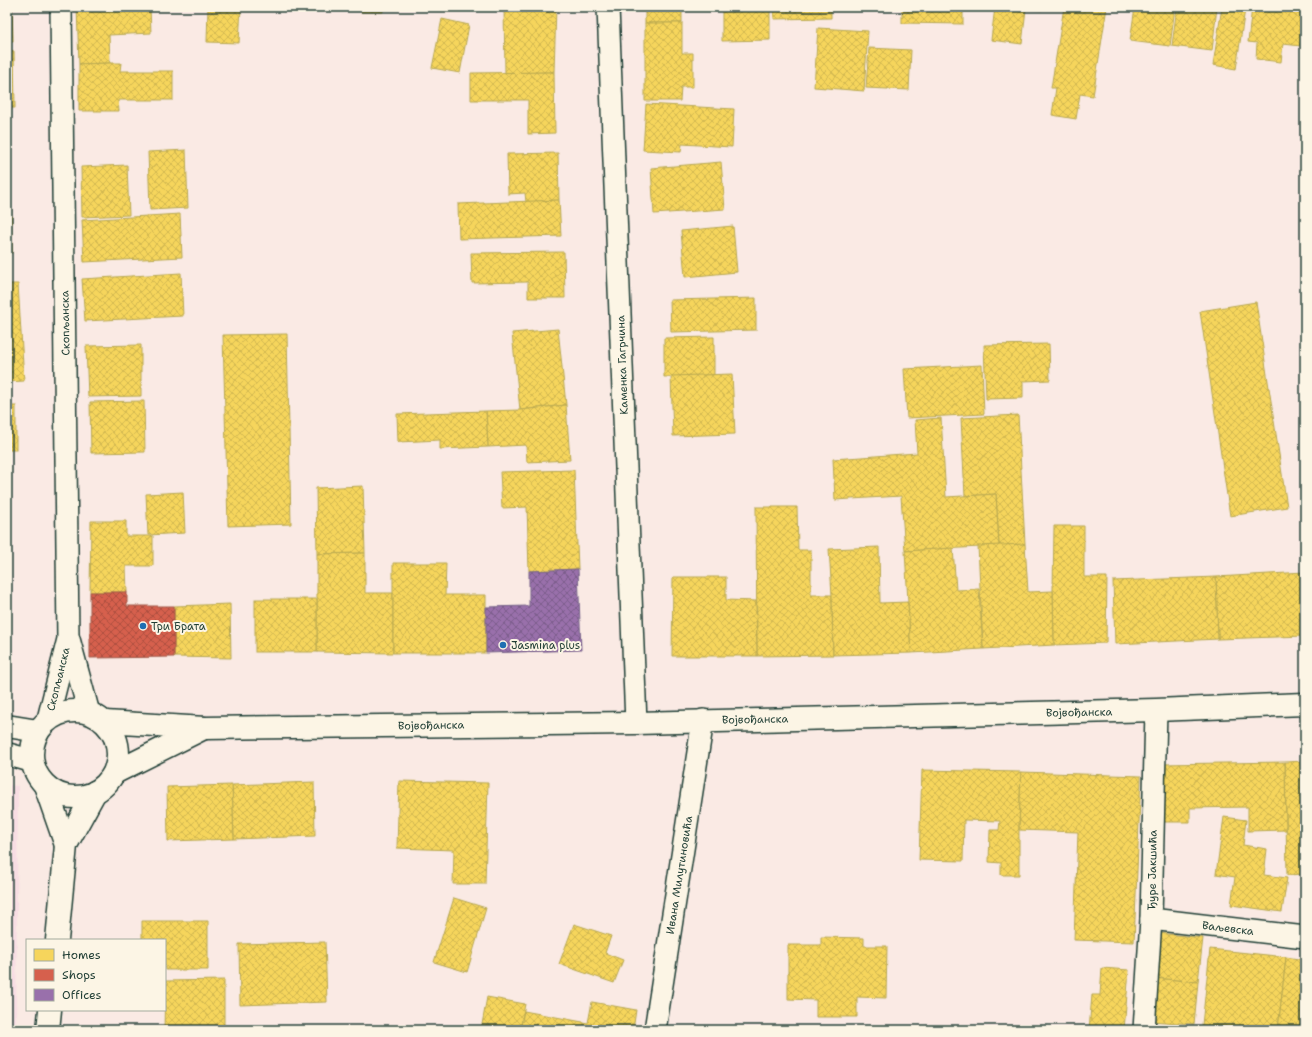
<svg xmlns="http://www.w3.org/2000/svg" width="1312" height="1037" font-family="'Shantell Sans',sans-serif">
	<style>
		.built { fill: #f7dde3 }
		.homes { fill: url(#homes-cross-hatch); stroke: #b6a750 }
		.shops { fill: url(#shops-cross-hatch); stroke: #9f5646 }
		.offices { fill: url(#offices-cross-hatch); stroke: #746187 }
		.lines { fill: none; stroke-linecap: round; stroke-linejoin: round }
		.street-casing { stroke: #1f3d34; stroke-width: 24 }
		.secondary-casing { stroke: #1f3d34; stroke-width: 25 }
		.street { stroke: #fcf5e5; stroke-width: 21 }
		.secondary { stroke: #fcf5e5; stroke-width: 22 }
		.poi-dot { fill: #1f6fb2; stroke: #fcf5e5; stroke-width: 1.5 }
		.labels { text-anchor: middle; stroke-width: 4; stroke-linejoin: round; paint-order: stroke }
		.street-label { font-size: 11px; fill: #1f3d34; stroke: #fcf5e5 }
		.poi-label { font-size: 11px; fill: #1f3d34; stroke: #fcf5e5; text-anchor: start }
	</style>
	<defs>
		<pattern id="homes-cross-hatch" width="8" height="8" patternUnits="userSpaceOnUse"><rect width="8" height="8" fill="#f6d55c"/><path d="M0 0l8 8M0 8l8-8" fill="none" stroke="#d2b851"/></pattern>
		<pattern id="shops-cross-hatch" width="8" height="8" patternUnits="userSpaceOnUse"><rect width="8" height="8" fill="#d6604d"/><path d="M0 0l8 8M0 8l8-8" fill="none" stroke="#ad5041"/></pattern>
		<pattern id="offices-cross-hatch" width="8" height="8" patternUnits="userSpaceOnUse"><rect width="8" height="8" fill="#9970ab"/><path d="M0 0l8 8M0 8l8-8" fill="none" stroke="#7c5d8c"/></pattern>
	</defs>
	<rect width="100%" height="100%" fill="#faeae4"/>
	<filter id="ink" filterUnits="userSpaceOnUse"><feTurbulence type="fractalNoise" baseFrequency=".025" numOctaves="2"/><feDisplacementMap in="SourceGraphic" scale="8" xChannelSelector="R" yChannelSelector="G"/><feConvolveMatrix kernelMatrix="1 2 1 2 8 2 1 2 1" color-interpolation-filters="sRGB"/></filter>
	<g filter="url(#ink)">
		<path class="built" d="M7,785L18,786L16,1030H7Z"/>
		<g class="homes">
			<path d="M7,7H12L13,41H7Z"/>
			<path d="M77,7H150L151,33L109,35L110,63L79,64Z"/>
			<path d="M208,7H241L239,43L207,42Z"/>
			<path d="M362,7H383V12H361Z"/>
			<path d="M504,7H556L554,72L505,73Z"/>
			<rect x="645" y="7" width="37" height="16"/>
			<path d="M722,7H770V40L722,41Z"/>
			<path d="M774,7H831V18L774,19Z"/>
			<path d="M902,7H963V24L902,23Z"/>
			<path d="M995,7H1042V10L1026,9L1022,44L991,40Z"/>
			<path d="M1064,7H1107L1093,96L1080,94L1076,119L1052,115L1056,88H1051Z"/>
			<path d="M1135,7H1175L1170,46L1130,41Z"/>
			<path d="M1177,7H1217L1212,51L1172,46Z"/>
			<path d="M1222,7L1245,9L1236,69L1213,65Z"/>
			<path d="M1252,7H1266L1305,11L1301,46L1283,44L1281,62L1256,59L1257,43L1248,42Z"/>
			<path d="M442,19L469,25L460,73L432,68Z"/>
			<path d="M645,23H682V53H693V87H681L680,101H645Z"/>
			<path d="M818,28L868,31L864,91L814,87Z"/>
			<path d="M869,48L911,50L909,90L866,88Z"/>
			<path d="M7,51H14L15,108H7Z"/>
			<path d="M110,63H121L120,71H173V100H118L119,111H79V64Z"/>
			<path d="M554,72L555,133L528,134V100H471V73Z"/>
			<path d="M646,104L734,109L732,147L682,144L681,152L643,150Z"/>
			<path d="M7,126H9L10,177H7Z"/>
			<path d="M186,150L188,208L150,210L148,152Z"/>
			<path d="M558,153L559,200L526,202L525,193L508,194L507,154Z"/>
			<path d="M721,162L725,209L654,214L651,168Z"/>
			<path d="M127,165L129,215L82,217L81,167Z"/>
			<path d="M559,200L561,236L459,239L458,204Z"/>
			<path d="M7,206H11L12,253H7Z"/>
			<path d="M180,214L182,257L84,262L82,220Z"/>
			<path d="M733,226L737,272L685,277L681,231Z"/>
			<path d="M564,252L565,298H528V282L472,283L471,253Z"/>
			<path d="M181,273L183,316L85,321L82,279Z"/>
			<path d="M7,284H18L24,381L7,382Z"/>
			<path d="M756,298V330L671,332L670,300Z"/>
			<path d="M1256,302L1287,507L1230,516L1200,311Z"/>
			<path d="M558,329L566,405L520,410L512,333Z"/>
			<path d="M287,334L291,524L228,526L223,335Z"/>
			<path d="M714,337V375L664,377V338Z"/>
			<path d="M1049,344L1050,380L1023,381V398L986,399L984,345Z"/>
			<path d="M141,345V396L88,397L86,346Z"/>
			<path d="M982,365L984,414L907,418L904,369Z"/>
			<path d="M732,374L735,434L673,436L671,376Z"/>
			<path d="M144,401L145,452L91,453L90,402Z"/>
			<path d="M566,405L570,460L527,462L526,445L488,447L486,411L520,410Z"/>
			<rect x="7" y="406" width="9" height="44"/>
			<path d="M486,411L488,447L440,449V440L398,442L397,414Z"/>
			<path d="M1018,415L1025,544L999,546L996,494L965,496L961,418Z"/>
			<path d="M941,418L946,497L996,494L999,546L905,551L901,496L835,500L833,459L917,453L915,420Z"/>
			<path d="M574,470L578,569L529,571L527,507L502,508L500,472Z"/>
			<path d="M363,486L365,553L317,554L316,488Z"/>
			<path d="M183,492L185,533L148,535L146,494Z"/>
			<path d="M756,507H797L798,550H811V595H832L833,655L757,656Z"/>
			<path d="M91,521H126V536H153V566H126L127,592H90Z"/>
			<path d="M1054,526H1084V577H1107L1106,643L1054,645L1053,591Z"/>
			<path d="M1025,544L1028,592L1053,591L1054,645L983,649L978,546Z"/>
			<path d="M879,547L880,603L908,602L911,653L833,655L832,595L829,549Z"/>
			<path d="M953,548L956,590L979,589L983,649L911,653L905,551Z"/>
			<path d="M365,553V593H393V653L317,652V554Z"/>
			<path d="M393,563H446L445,595H486V653H393Z"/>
			<path d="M1305,572V636L1218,639L1216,577Z"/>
			<path d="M673,577H726V600L756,601L757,656H672Z"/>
			<path d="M1216,577L1218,639L1115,644L1113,581Z"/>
			<rect x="255" y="599" width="62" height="53"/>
			<path d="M230,604L231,658L174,657V606Z"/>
			<path d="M1305,761V874L1287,875L1285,762Z"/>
			<path d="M1285,762L1286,830L1248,831V807L1190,808V822H1163L1162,764Z"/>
			<path d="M922,770L1021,772L1019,830V875H1001V863L989,862L990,830H999L1000,821L964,820L963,861L919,860Z"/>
			<path d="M1021,772L1141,776L1134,942L1074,940L1078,832L1019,830Z"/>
			<path d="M399,781L488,783L485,884H453L454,850L397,848Z"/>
			<path d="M314,782L315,836L234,839L232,785Z"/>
			<path d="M232,785L234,839L168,841L167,787Z"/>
			<path d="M1224,817L1246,820L1243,845L1267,849L1264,875L1287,878L1282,912L1231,905L1235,877L1216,874Z"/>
			<path d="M454,898L486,908L467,972L434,962Z"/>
			<path d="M142,921H208V970H165V940H142Z"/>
			<path d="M574,924L611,936L605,953L623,960L614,983L559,964Z"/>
			<path d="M1158,933L1203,938L1198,982L1153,978Z"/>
			<path d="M821,937L864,938V946H887L886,998L857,997V1017H816V1000L788,999V945H821Z"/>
			<path d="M325,942L327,1002L240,1005L239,944Z"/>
			<path d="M1210,949L1286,957L1278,1030H1246L1202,1025Z"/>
			<path d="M1286,957L1305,960V1030H1278Z"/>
			<path d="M1102,968L1129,970L1124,1030H1089L1092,995H1100Z"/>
			<path d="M1153,978L1198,982L1194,1024L1150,1021Z"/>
			<path d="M224,980V1030H164L165,981Z"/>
			<path d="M487,997L525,1004L520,1030H481Z"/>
			<path d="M592,1002L636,1010L633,1030H520L524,1011L588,1023Z"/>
		</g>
		<path class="shops" d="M90,592H127V606H174V657L90,658Z"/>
		<path class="offices" d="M578,569L581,650L486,653V607L529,606V571Z"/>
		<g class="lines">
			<defs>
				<g id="street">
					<path d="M608,7L636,723"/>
					<path d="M69,639L89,713"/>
					<path d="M48,719L68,639L61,7"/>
					<path d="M1151,919L1305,937"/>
					<path d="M655,1030L703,720"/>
					<path d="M1144,1030L1151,919L1156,710"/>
				</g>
				<g id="secondary">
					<circle cx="75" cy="754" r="43"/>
					<path d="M105,722L205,728L636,723L1156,710L1305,704"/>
					<path d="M7,726L38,731"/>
					<path d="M7,754L32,761"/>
					<path d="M114,773L204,728"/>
					<path d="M45,785L66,845"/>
					<path d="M57,940L66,845L95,792"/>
					<path d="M48,1030L50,1010"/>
				</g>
			</defs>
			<use href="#street" class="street-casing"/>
			<use href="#secondary" class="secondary-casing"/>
			<use href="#street" class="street"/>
			<use href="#secondary" class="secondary"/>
		</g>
	</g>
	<g class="poi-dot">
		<circle cx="143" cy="626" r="4"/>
		<circle cx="503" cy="645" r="4"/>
	</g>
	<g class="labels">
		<g class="street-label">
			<text transform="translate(65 323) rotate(-91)" y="4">Скопљанска</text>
			<text transform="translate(622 365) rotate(-92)" y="4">Каменка Гагрчина</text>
			<text transform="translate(58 679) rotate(-76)" y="4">Скопљанска</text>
			<text transform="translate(1079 712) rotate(-1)" y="4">Војвођанска</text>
			<text transform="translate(755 719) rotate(-1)" y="4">Војвођанска</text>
			<text transform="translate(431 725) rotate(-1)" y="4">Војвођанска</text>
			<text transform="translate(1152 870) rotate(-89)" y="4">Ђуре Јакшића</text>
			<text transform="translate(679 875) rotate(-81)" y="4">Ивана Милутиновића</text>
			<text transform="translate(1228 928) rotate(7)" y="4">Ваљевска</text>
		</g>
		<g class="poi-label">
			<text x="151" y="630">Три Брата</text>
			<text x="511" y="649">Jasmina plus</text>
		</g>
	</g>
	<rect width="1312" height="1037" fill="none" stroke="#fcf5e5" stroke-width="24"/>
	<rect x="12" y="12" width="1288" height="1013" fill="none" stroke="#1f3d34" stroke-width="1.5" filter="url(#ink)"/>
	<rect x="26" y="939" width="140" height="72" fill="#fcf5e5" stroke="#a4ab9e"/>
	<rect x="34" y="949" width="20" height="12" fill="#f6d55c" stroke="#a4ab9e"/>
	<text x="62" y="959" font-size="12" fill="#1f3d34">Homes</text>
	<rect x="34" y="969" width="20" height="12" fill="#d6604d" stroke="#a4ab9e"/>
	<text x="62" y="979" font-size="12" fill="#1f3d34">Shops</text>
	<rect x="34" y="989" width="20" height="12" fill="#9970ab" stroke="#a4ab9e"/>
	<text x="62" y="999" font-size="12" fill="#1f3d34">Offices</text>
</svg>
